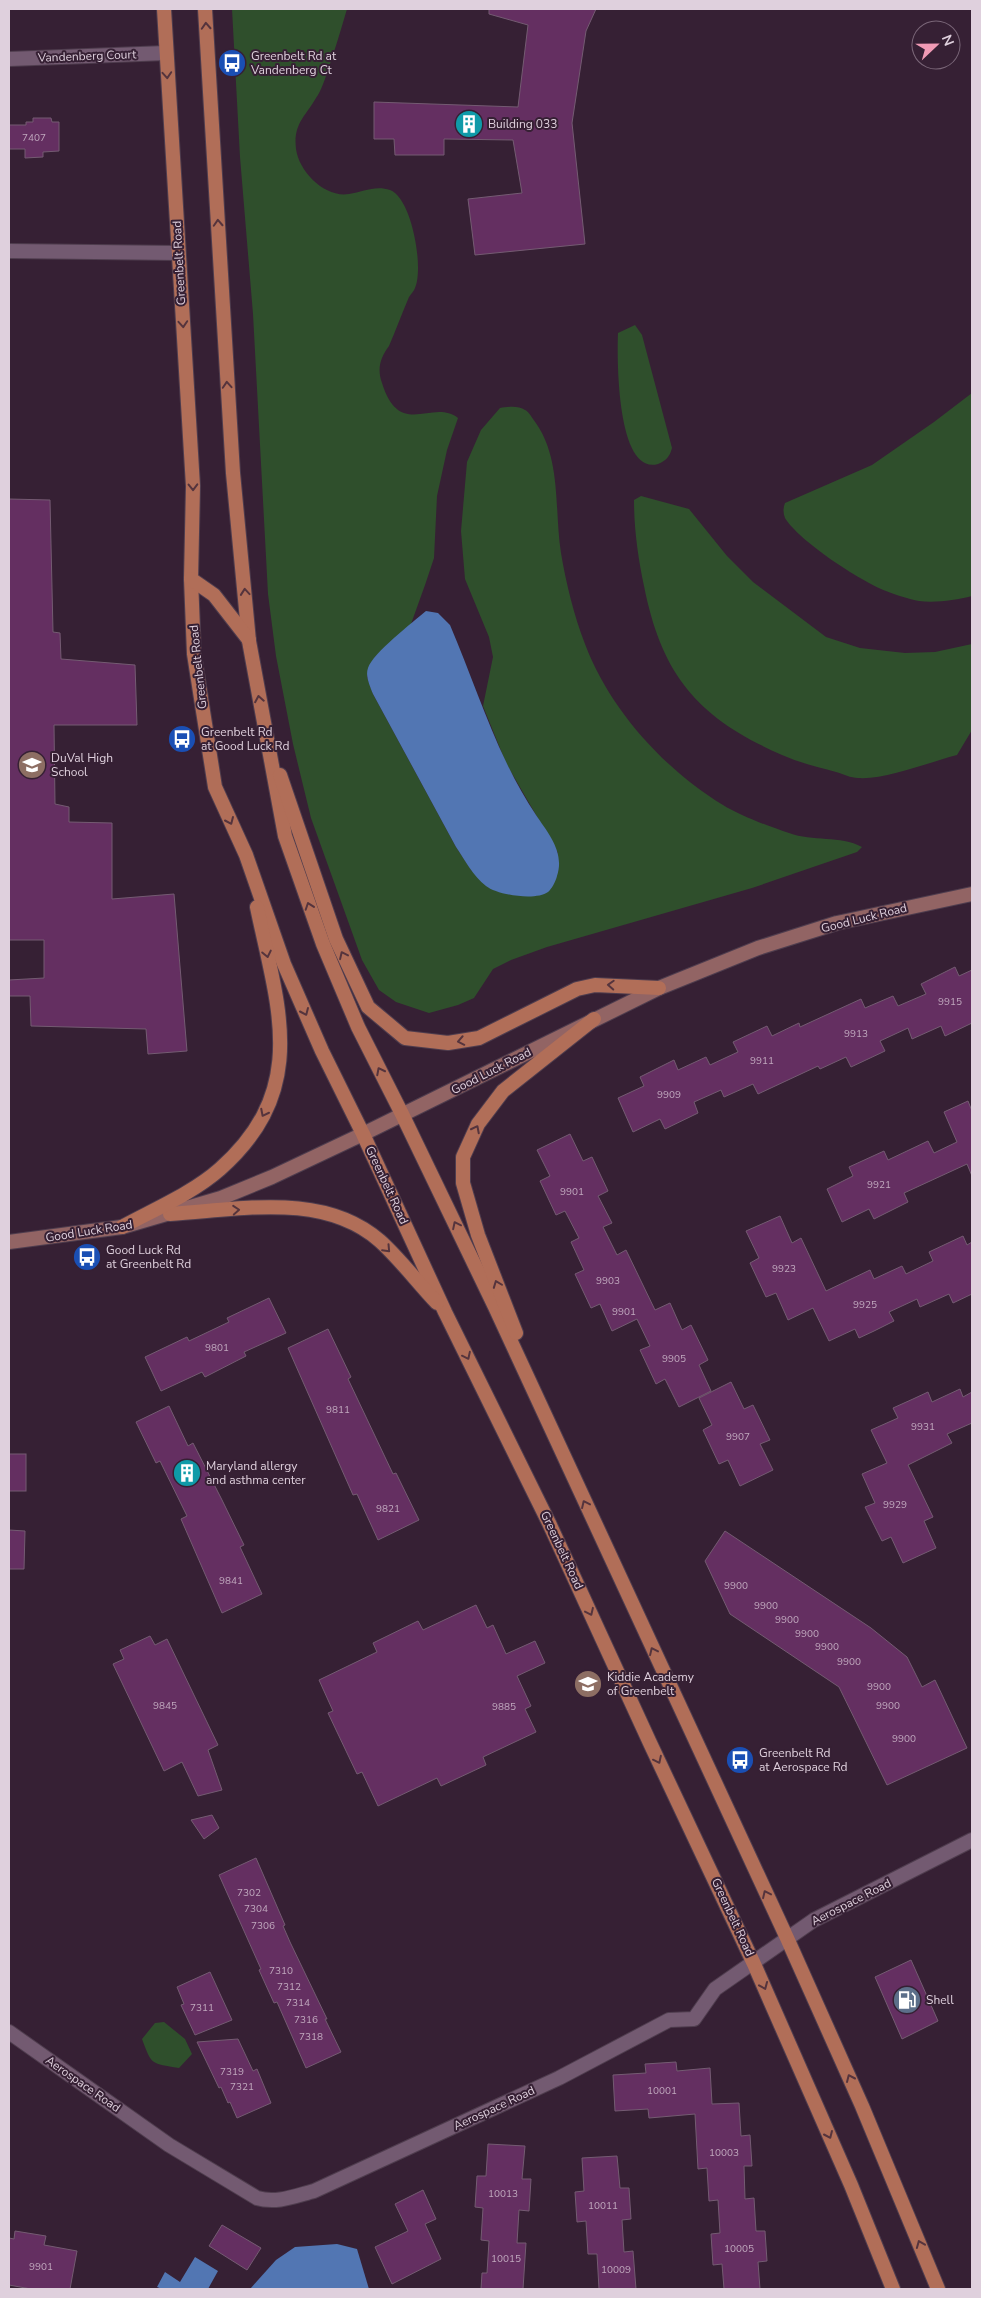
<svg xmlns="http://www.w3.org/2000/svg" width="981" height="2298" font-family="'Nunito Sans',sans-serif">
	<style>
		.green { fill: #2f4f2c }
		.water { fill: #5276b3 }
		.building { fill: #642f61; stroke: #745b72 }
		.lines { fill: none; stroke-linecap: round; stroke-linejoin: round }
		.minor-casing { stroke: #4f3d4e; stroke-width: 16 }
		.secondary-casing { stroke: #4f3d4e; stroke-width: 16 }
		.primary-casing { stroke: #4f3d4e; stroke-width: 16 }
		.minor { stroke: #735a71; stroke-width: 14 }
		.secondary { stroke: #926464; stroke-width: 14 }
		.primary { stroke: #b16e58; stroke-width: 14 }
		.oneway { stroke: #55343d }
		.labels { text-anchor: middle; stroke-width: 4; stroke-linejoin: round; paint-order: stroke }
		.number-label { font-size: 10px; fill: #c0a8be }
		.street-label { font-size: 12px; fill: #dfd0dd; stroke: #362034 }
		.poi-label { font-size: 12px; fill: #dfd0dd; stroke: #362034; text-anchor: start }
	</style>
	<rect width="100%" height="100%" fill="#362034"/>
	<g class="green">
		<path d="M232,9H347C341,29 335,50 328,70C325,79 321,91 316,98C305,117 293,124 296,149C299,172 325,198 349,194C363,192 375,185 390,190C412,198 424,268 415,288C414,291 411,294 409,297C402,313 396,330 389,346C380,358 377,369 382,383C400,440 432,398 458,418L447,450L437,496L434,558L425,585L411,624L375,657L367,677L373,694L456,847L472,871L558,853L506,763L483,706L493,657L489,637L465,579L461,531L467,462L481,430L500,408C507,407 518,405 525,410C528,411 531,416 533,419C562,456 554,508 561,553C566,583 574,616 585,644C610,710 664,769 723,805C739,815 770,827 789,833C813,842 840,835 862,847L857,852L752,888L547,947L511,960L493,969L474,998L458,1005L429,1013L396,1002L379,990L362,960L311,818L293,744L276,656L268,594L253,314L240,157Z"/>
		<path d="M635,325L642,335L672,448C670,456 666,461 658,464C616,476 617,356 618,333Z"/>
		<path d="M972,393V596C956,600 936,603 919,601C909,599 896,595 886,591C860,581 799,541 785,518C783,513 783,508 785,503L872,465L934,422Z"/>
		<path d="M641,496L689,509L727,556L753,582L826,637L860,648L905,653L935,652L972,644V730L957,755C930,762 885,780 858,778C851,778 843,774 836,772C818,767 800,763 782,755C698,718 662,676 644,586C638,557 634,529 634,500Z"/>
		<path d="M164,2022L185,2039L192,2054L179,2068C151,2063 152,2066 142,2039L155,2023Z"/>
	</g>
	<g class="water">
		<path d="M426,611L438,613L450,625C477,688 497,757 536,815C548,833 565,852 557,876C556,881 551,890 548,892C536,901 497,895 486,886C473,876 465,860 456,847L373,694C370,686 365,676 368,668C373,653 413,622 426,611Z"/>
		<path d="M337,2244L357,2249L369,2289H250L276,2260L295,2247Z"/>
		<path d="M195,2257L218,2271L208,2289H162L157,2287L165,2272L180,2282Z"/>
	</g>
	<g class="building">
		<path d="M489,9H596L586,31L572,123L585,244L475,255L468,199L522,193L513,140L444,139V155H395L394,139H374V102L518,107L528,25L489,14Z"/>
		<path d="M33,118H51L52,122H59V151L43,152V157L25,158V149H9V125H26V122H33Z"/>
		<path d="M9,499L50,500L53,632L60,633L61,659L135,665L137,725H54L55,804L69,807V822L112,823V899L174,894L187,1051L148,1054L146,1029L31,1026L30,996H9V980L44,978V940H9Z"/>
		<path d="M955,967L959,976L972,970V1023L945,1036L941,1026L912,1039L908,1028L880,1041L885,1051L851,1067L846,1057L820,1069L818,1066L758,1094L753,1084L724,1097L721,1090L694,1102L698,1113L665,1129L660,1119L633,1132L618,1098L644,1086L640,1077L674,1060L678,1070L706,1057L710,1065L738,1052L733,1042L767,1026L772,1036L799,1023L800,1027L861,999L865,1008L893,996L898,1006L926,994L921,984Z"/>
		<path d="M968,1101L972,1111V1176L967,1164L904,1193L908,1202L874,1219L869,1209L842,1222L827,1189L853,1176L849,1167L884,1151L888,1160L928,1141L934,1153L957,1142L944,1112Z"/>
		<path d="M570,1134L583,1161L592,1157L608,1191L598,1196L612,1223L603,1227L617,1255L626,1250L655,1310L670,1303L682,1330L691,1325L708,1360L699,1365L711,1391L679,1407L665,1379L656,1384L640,1350L650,1346L637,1319L612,1331L600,1304L591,1308L575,1274L584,1270L571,1242L579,1238L565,1211L556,1215L540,1181L550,1176L537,1150Z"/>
		<path d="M780,1216L792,1243L801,1238L826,1291L870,1270L874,1279L902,1266L906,1274L933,1261L929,1252L963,1236L967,1245L972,1242V1294L953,1303L949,1294L920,1307L917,1299L889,1312L894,1321L874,1331L859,1338L855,1329L829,1341L813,1308L788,1320L776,1293L766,1297L750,1263L759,1258L746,1231Z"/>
		<path d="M269,1298L286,1333L244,1352L246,1356L205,1377L202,1372L161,1391L145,1357L187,1337L189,1341L229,1322L227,1318Z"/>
		<path d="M328,1329L351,1377L348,1379L393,1474L396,1473L419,1520L378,1540L357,1494L353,1495L288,1348Z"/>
		<path d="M731,1382L744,1409L753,1405L770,1440L760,1444L773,1470L740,1486L728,1460L719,1464L703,1430L712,1425L699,1398Z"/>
		<path d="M960,1389L963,1397L972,1392V1423L947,1434L952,1443L908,1465L933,1517L924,1521L936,1548L903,1563L891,1537L882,1541L865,1507L875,1503L862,1474L887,1463L871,1430L898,1418L893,1408L913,1399L928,1392L932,1402Z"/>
		<path d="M169,1406L188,1446L193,1443L222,1500L244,1545L240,1547L262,1594L222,1613L181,1519L187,1516L160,1461L156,1463L136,1422Z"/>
		<rect x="9" y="1454" width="17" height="37"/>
		<path d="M9,1530L25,1531L24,1569H9Z"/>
		<path d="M725,1531L871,1628L907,1657L922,1687L935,1680L967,1748L887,1785L839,1687L730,1614L705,1561Z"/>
		<path d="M476,1605L487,1628L493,1625L506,1654L535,1641L545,1663L517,1676L531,1706L525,1709L536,1732L483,1757L486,1765L441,1786L437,1778L378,1806L362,1772L357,1774L328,1713L333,1711L319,1680L377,1652L373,1643L418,1621L423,1630Z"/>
		<path d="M150,1636L155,1645L167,1639L218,1745L208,1750L222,1790L198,1796L182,1762L164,1771L113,1664L124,1659L120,1650Z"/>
		<path d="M212,1815L219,1828L204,1839L191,1820Z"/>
		<path d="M256,1858L285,1925L283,1926L290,1942L327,2019H325L341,2052L306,2068L277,2002L274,2003L259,1970L261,1969L219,1875Z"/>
		<path d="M911,1960L938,2021L902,2039L875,1977Z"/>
		<path d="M210,1972L232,2020L195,2035L181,2005L184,2004L177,1987Z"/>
		<path d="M238,2039L253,2071L257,2069L271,2103L237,2118L230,2102L228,2103L221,2087L219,2088L197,2042Z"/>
		<path d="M676,2062L677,2071L710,2068L712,2104L739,2103L741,2136L750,2135L752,2166H744L745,2199L754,2198L756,2231H765L767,2261L758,2262L760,2289H724L722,2264L713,2265L711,2234L720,2233L718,2200L709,2201L707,2168L698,2169L695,2114L649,2118L648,2109L615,2111L613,2075L646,2073L645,2064Z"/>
		<path d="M488,2144L525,2146L522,2179H531L529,2211L519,2210L517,2243H526L523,2289H481L482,2273H487L489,2241L481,2240L483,2208L475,2207L477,2176H486Z"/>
		<path d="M617,2156L620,2188H629L631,2219L622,2220L624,2252L633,2251L636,2289H599L597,2254H588L586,2221L577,2222L575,2192L584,2191L582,2158Z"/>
		<path d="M423,2190L436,2219L425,2224L441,2259L392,2284L375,2247L408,2231L395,2204Z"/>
		<path d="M222,2225L261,2248L247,2270L209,2246Z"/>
		<path d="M15,2231L46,2236L44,2245L77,2251L70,2289H31L9,2285V2238L14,2239Z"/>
	</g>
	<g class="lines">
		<defs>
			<g id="minor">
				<path d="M9,59L166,53"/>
				<path d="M9,251L178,253"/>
				<path d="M9,2032L169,2145L257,2198C276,2204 295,2196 314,2191L559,2078L669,2020L694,2019L715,1989L814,1920L972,1840"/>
			</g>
			<path id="secondary" d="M9,1242L122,1227L221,1198L272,1177L363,1134L659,988L758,948L837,923L972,894"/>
			<g id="primary">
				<path d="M164,9L193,486L191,579L194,654L215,787L246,855L284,964L322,1051L363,1134L445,1312L549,1523L650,1743L754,1964L851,2185L893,2289"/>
				<path d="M205,9L233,473L249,641L285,836L323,944L358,1027L402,1114L495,1307L787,1938L862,2106L938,2289"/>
				<path d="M191,579L214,595L249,640"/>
				<path d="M280,775L336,939L368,1007L405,1038L448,1043L479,1038L577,989L595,985L659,988"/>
				<path d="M170,1214C239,1210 323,1191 380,1241C400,1259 418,1283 437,1303"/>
				<path d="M122,1227C153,1210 193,1193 220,1169C310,1089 278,1008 257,907"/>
				<path d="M516,1333L478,1235L463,1183V1157L478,1124L503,1091L594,1019"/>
			</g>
		</defs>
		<use href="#minor" class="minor-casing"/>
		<use href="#secondary" class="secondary-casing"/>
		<use href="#primary" class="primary-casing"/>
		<use href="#minor" class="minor"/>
		<use href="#secondary" class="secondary"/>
		<use href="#primary" class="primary"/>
	</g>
	<defs><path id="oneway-chevron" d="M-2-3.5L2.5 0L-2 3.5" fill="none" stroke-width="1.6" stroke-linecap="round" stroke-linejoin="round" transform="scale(1.25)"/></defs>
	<g class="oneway">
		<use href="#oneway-chevron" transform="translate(206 26) rotate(-93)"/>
		<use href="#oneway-chevron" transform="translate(167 75) rotate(86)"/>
		<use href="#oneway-chevron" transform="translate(218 223) rotate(-93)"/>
		<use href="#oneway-chevron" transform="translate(183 324) rotate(86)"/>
		<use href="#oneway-chevron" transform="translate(227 385) rotate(-94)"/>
		<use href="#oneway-chevron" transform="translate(193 487) rotate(89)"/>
		<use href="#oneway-chevron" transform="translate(245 592) rotate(-95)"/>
		<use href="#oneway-chevron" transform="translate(259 699) rotate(-100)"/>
		<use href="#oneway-chevron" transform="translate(230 821) rotate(66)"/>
		<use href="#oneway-chevron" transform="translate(309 906) rotate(-109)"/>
		<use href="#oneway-chevron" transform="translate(267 954) rotate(78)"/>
		<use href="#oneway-chevron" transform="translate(343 955) rotate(-115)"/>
		<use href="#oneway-chevron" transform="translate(611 985) rotate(-177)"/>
		<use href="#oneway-chevron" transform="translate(305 1012) rotate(66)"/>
		<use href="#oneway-chevron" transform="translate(461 1041) rotate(169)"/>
		<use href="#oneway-chevron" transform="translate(380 1071) rotate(-117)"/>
		<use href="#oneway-chevron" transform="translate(264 1113) rotate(117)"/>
		<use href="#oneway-chevron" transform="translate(476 1129) rotate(-63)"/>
		<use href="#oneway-chevron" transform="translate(236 1210) rotate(-4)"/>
		<use href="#oneway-chevron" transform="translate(456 1225) rotate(-116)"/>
		<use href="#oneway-chevron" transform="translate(387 1249) rotate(47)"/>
		<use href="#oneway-chevron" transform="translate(497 1284) rotate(-111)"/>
		<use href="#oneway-chevron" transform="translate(467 1356) rotate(64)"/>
		<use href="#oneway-chevron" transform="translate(585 1504) rotate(-115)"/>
		<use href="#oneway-chevron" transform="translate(590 1612) rotate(65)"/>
		<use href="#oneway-chevron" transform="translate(653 1651) rotate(-115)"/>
		<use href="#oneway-chevron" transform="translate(658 1760) rotate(64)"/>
		<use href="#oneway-chevron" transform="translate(766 1894) rotate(-115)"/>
		<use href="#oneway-chevron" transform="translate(764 1986) rotate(67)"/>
		<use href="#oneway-chevron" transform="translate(850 2078) rotate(-114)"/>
		<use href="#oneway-chevron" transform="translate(829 2135) rotate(66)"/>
		<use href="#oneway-chevron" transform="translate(920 2244) rotate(-112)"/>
	</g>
	<defs>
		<symbol id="bus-disc" viewBox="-11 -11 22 22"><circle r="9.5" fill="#1a4fb4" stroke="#362034"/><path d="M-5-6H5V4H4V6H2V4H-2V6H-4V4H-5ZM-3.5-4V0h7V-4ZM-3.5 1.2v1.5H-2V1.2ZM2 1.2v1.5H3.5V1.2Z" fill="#fff"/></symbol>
		<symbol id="building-disc" viewBox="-11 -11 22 22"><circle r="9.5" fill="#0f9aa8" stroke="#362034"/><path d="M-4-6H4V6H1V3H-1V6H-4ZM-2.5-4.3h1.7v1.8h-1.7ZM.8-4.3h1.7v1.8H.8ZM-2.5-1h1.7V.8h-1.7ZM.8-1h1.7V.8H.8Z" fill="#fff"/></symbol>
		<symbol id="school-disc" viewBox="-11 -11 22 22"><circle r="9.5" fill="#8d6e63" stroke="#362034"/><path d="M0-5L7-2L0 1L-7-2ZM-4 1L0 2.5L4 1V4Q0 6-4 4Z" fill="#fff"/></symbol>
		<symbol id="fuel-disc" viewBox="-11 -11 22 22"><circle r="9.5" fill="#5c6f8a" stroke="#362034"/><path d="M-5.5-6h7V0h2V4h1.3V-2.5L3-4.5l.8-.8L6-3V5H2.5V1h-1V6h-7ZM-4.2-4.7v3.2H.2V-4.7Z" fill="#fff"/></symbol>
	</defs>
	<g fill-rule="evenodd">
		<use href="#bus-disc" x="216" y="47" width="32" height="32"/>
		<use href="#building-disc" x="453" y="108" width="32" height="32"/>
		<use href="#bus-disc" x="166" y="723" width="32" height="32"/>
		<use href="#school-disc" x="16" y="749" width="32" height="32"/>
		<use href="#bus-disc" x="71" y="1241" width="32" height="32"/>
		<use href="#building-disc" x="171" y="1457" width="32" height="32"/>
		<use href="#school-disc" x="572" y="1668" width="32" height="32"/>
		<use href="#bus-disc" x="724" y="1744" width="32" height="32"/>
		<use href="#fuel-disc" x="891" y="1984" width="32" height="32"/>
	</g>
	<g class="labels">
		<g class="number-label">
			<text x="34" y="141">7407</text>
			<text x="950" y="1005">9915</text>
			<text x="856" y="1037">9913</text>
			<text x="762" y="1064">9911</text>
			<text x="669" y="1098">9909</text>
			<text x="879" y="1188">9921</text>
			<text x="572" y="1195">9901</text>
			<text x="784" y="1272">9923</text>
			<text x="608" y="1284">9903</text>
			<text x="865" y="1308">9925</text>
			<text x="624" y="1315">9901</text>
			<text x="217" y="1351">9801</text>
			<text x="674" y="1362">9905</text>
			<text x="338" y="1413">9811</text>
			<text x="923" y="1430">9931</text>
			<text x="738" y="1440">9907</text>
			<text x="895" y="1508">9929</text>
			<text x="388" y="1512">9821</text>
			<text x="231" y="1584">9841</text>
			<text x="736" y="1589">9900</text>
			<text x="766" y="1609">9900</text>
			<text x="787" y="1623">9900</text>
			<text x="807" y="1637">9900</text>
			<text x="827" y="1650">9900</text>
			<text x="849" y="1665">9900</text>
			<text x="879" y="1690">9900</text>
			<text x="165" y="1709">9845</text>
			<text x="888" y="1709">9900</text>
			<text x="504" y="1710">9885</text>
			<text x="904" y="1742">9900</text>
			<text x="249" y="1896">7302</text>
			<text x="256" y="1912">7304</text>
			<text x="263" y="1929">7306</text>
			<text x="281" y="1974">7310</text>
			<text x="289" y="1990">7312</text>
			<text x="298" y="2006">7314</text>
			<text x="202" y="2011">7311</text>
			<text x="306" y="2023">7316</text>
			<text x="311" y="2040">7318</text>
			<text x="232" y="2075">7319</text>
			<text x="242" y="2090">7321</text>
			<text x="662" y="2094">10001</text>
			<text x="724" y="2156">10003</text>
			<text x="503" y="2197">10013</text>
			<text x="603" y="2209">10011</text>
			<text x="739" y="2252">10005</text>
			<text x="506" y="2262">10015</text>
			<text x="41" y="2270">9901</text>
			<text x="616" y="2273">10009</text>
		</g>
		<g class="street-label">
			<text transform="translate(87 56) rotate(-2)" y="4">Vandenberg Court</text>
			<text transform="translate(179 263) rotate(-93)" y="4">Greenbelt Road</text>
			<text transform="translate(198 667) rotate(-96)" y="4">Greenbelt Road</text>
			<text transform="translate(864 918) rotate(-14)" y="4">Good Luck Road</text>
			<text transform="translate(491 1071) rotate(-27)" y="4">Good Luck Road</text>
			<text transform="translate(387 1185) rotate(65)" y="4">Greenbelt Road</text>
			<text transform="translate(89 1231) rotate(-9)" y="4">Good Luck Road</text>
			<text transform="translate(562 1550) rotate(65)" y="4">Greenbelt Road</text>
			<text transform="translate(851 1902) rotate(-27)" y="4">Aerospace Road</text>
			<text transform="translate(733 1917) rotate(65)" y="4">Greenbelt Road</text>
			<text transform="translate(83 2084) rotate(35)" y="4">Aerospace Road</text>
			<text transform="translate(494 2108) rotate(-25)" y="4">Aerospace Road</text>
		</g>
		<g class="poi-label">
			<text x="251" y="60">Greenbelt Rd at<tspan x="251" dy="14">Vandenberg Ct</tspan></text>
			<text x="488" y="128">Building 033</text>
			<text x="201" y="736">Greenbelt Rd<tspan x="201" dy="14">at Good Luck Rd</tspan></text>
			<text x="51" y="762">DuVal High<tspan x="51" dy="14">School</tspan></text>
			<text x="106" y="1254">Good Luck Rd<tspan x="106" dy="14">at Greenbelt Rd</tspan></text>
			<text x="206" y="1470">Maryland allergy<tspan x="206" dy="14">and asthma center</tspan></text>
			<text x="607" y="1681">Kiddie Academy<tspan x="607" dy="14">of Greenbelt</tspan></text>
			<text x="759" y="1757">Greenbelt Rd<tspan x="759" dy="14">at Aerospace Rd</tspan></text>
			<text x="926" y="2004">Shell</text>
		</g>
	</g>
	<rect width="981" height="2298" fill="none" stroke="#dfd0dd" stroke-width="20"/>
	<g transform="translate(936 45) rotate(68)"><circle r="24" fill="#362034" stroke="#7a6678"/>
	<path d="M0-4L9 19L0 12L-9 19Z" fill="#f09ab5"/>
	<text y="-8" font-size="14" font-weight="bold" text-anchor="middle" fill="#dfd0dd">N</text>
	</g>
</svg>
